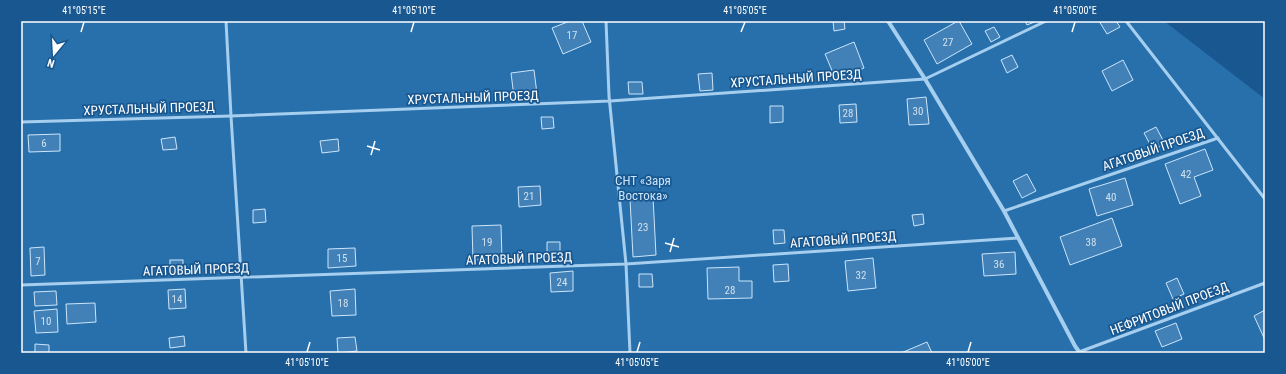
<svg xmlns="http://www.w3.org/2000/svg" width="1286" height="374" font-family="'Roboto Condensed',sans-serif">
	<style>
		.green { fill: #2870ab }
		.building { fill: #4181b7; stroke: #cbe5fb }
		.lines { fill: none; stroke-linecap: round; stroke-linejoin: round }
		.service { stroke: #a5ceef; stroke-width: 3 }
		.minor { stroke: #a5ceef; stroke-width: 4 }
		.ticks { fill: none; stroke: #fff; stroke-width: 1.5 }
		.labels { text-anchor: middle; stroke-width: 3.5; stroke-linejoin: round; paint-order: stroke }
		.number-label { font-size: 11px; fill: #d0e0ed }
		.street-label { font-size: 13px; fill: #fff; stroke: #18578f }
		.park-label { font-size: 13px; fill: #cbe5fb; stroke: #18578f }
		.neatline { fill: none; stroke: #fff; stroke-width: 1.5 }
		.ticks-label { font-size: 10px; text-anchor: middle; fill: #fff }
	</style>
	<rect width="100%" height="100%" fill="#18578f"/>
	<path class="green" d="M21,21H1164L1265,99V353H21Z"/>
	<g class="building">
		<path d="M570,21H582L591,42L563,54L552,28Z"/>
		<path d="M833,21H844L845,29L834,31Z"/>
		<path d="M958,21H959L972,44L937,64L924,40Z"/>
		<path d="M1025,21H1037L1027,25Z"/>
		<path d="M1099,21H1116L1120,27L1107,34Z"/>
		<path d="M994,27L1000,37L991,42L985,31Z"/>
		<path d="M854,42L864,68L836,80L825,54Z"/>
		<path d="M1012,55L1018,67L1007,73L1001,60Z"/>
		<path d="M1123,60L1133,80L1112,91L1102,71Z"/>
		<path d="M534,70L537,94L514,97L511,73Z"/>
		<path d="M712,73L713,90L700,91L698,74Z"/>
		<path d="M628,82H642L643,94H629Z"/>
		<path d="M926,97L929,124L909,125L907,99Z"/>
		<path d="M856,104L857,122L840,123L839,105Z"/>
		<path d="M770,106H783V122L770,123Z"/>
		<path d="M541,117H553L554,128L542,129Z"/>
		<path d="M1156,127L1165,144L1153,150L1144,133Z"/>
		<path d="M60,134V151L29,152L28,135Z"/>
		<path d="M175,137L177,149L163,150L161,139Z"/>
		<path d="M338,139L339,151L322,153L320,141Z"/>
		<path d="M1205,149L1213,170L1194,177L1201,196L1180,204L1165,164Z"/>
		<path d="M1027,174L1036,191L1022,198L1013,181Z"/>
		<path d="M1125,178L1133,205L1097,216L1089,189Z"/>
		<path d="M540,186L541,205L519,207L518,187Z"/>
		<path d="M653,197L656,255L633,257L630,199Z"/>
		<path d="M265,209L266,222L253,223V210Z"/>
		<path d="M923,214L924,224L914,226L912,215Z"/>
		<path d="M1112,218L1122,246L1070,265L1060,237Z"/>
		<path d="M501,225L502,259L473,260L472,226Z"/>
		<path d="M773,230H784L785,243L774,244Z"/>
		<path d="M547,242H560V256L547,257Z"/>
		<path d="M44,247L45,275L31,276L30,248Z"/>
		<path d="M355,248L356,266L328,268V249Z"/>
		<path d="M1015,252L1016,274L984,276L982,254Z"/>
		<path d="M873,258L876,288L848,291L845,261Z"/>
		<rect x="170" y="260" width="13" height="12"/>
		<path d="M788,264L789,281L774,282L773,265Z"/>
		<path d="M739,267V281H752V298L708,299L707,268Z"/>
		<path d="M573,271V291L551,292L550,273Z"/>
		<path d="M639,274H652L653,287H639Z"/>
		<path d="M1177,278L1184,294L1173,299L1166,283Z"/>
		<path d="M185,289L186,308L169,309L168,290Z"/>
		<path d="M355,289L356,315L332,316L330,291Z"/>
		<path d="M56,291L57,305L35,306L34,292Z"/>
		<path d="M95,303L96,322L67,324L66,304Z"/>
		<path d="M57,309L58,332L36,333L34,311Z"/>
		<path d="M1265,310V340L1254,316Z"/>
		<path d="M1176,323L1182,339L1162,347L1155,331Z"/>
		<path d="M184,336L185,346L170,348L169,338Z"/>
		<path d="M355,337L357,351L338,353L337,338Z"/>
		<path d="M927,342L932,353H901Z"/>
		<path d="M35,344L49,345V353H35Z"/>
	</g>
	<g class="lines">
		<g class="service">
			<path d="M226,21L231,116L246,353"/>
			<path d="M606,21L609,96L626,264L630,353"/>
			<path d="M1126,21L1265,199"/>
			<path d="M21,122L231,116L610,101L925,79L1046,21"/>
			<path d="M1004,211L1218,138"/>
			<path d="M21,285L626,264L1018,238"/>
			<path d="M1079,352L1265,283"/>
		</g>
		<path class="minor" d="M888,21L925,79L1004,211L1075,346L1080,353"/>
	</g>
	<path class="ticks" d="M81,32L84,22M411,32L414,22M741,32L745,22M1072,32L1075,22M367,146L380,150M371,155L375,141M665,243L679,247M670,252L674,238M307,352L310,342M637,352L640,342M968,352L971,342"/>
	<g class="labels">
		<g class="number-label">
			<text x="572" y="39">17</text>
			<text x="948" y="46">27</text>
			<text x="918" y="115">30</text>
			<text x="848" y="117">28</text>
			<text x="44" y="147">6</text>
			<text x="1186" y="178">42</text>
			<text x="529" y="200">21</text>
			<text x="1111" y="201">40</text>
			<text x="643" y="231">23</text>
			<text x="487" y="246">19</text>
			<text x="1091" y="246">38</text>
			<text x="342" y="262">15</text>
			<text x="38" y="265">7</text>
			<text x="999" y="268">36</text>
			<text x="861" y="279">32</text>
			<text x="562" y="286">24</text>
			<text x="730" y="294">28</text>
			<text x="177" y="303">14</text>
			<text x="343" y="307">18</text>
			<text x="46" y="325">10</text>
		</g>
		<g class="street-label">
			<text transform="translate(796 78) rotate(-4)" y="5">ХРУСТАЛЬНЫЙ ПРОЕЗД</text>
			<text transform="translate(473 97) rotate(-2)" y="5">ХРУСТАЛЬНЫЙ ПРОЕЗД</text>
			<text transform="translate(149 108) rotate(-2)" y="5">ХРУСТАЛЬНЫЙ ПРОЕЗД</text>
			<text transform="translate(1153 149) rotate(-19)" y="5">АГАТОВЫЙ ПРОЕЗД</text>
			<text transform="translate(843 239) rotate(-4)" y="5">АГАТОВЫЙ ПРОЕЗД</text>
			<text transform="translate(519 258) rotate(-2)" y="5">АГАТОВЫЙ ПРОЕЗД</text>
			<text transform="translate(196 269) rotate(-2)" y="5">АГАТОВЫЙ ПРОЕЗД</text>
			<text transform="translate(1169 308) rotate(-21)" y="5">НЕФРИТОВЫЙ ПРОЕЗД</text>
		</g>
		<g class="park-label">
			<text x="643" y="185">СНТ «Заря<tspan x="643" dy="15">Востока»</tspan></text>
		</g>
	</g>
	<rect width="1286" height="374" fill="none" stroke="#18578f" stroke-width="44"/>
	<g transform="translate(54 54) rotate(198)" stroke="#18578f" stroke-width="3" paint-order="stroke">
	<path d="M0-3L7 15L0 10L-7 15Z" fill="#ffffff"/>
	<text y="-6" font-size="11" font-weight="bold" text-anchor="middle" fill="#ffffff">N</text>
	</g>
	<rect x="22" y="22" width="1242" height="330" class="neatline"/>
	<g class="ticks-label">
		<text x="84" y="14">41°05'15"E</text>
		<text x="414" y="14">41°05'10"E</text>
		<text x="745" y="14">41°05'05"E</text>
		<text x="1075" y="14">41°05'00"E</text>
		<text x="307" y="366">41°05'10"E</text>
		<text x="637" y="366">41°05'05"E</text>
		<text x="968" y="366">41°05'00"E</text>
	</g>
</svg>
